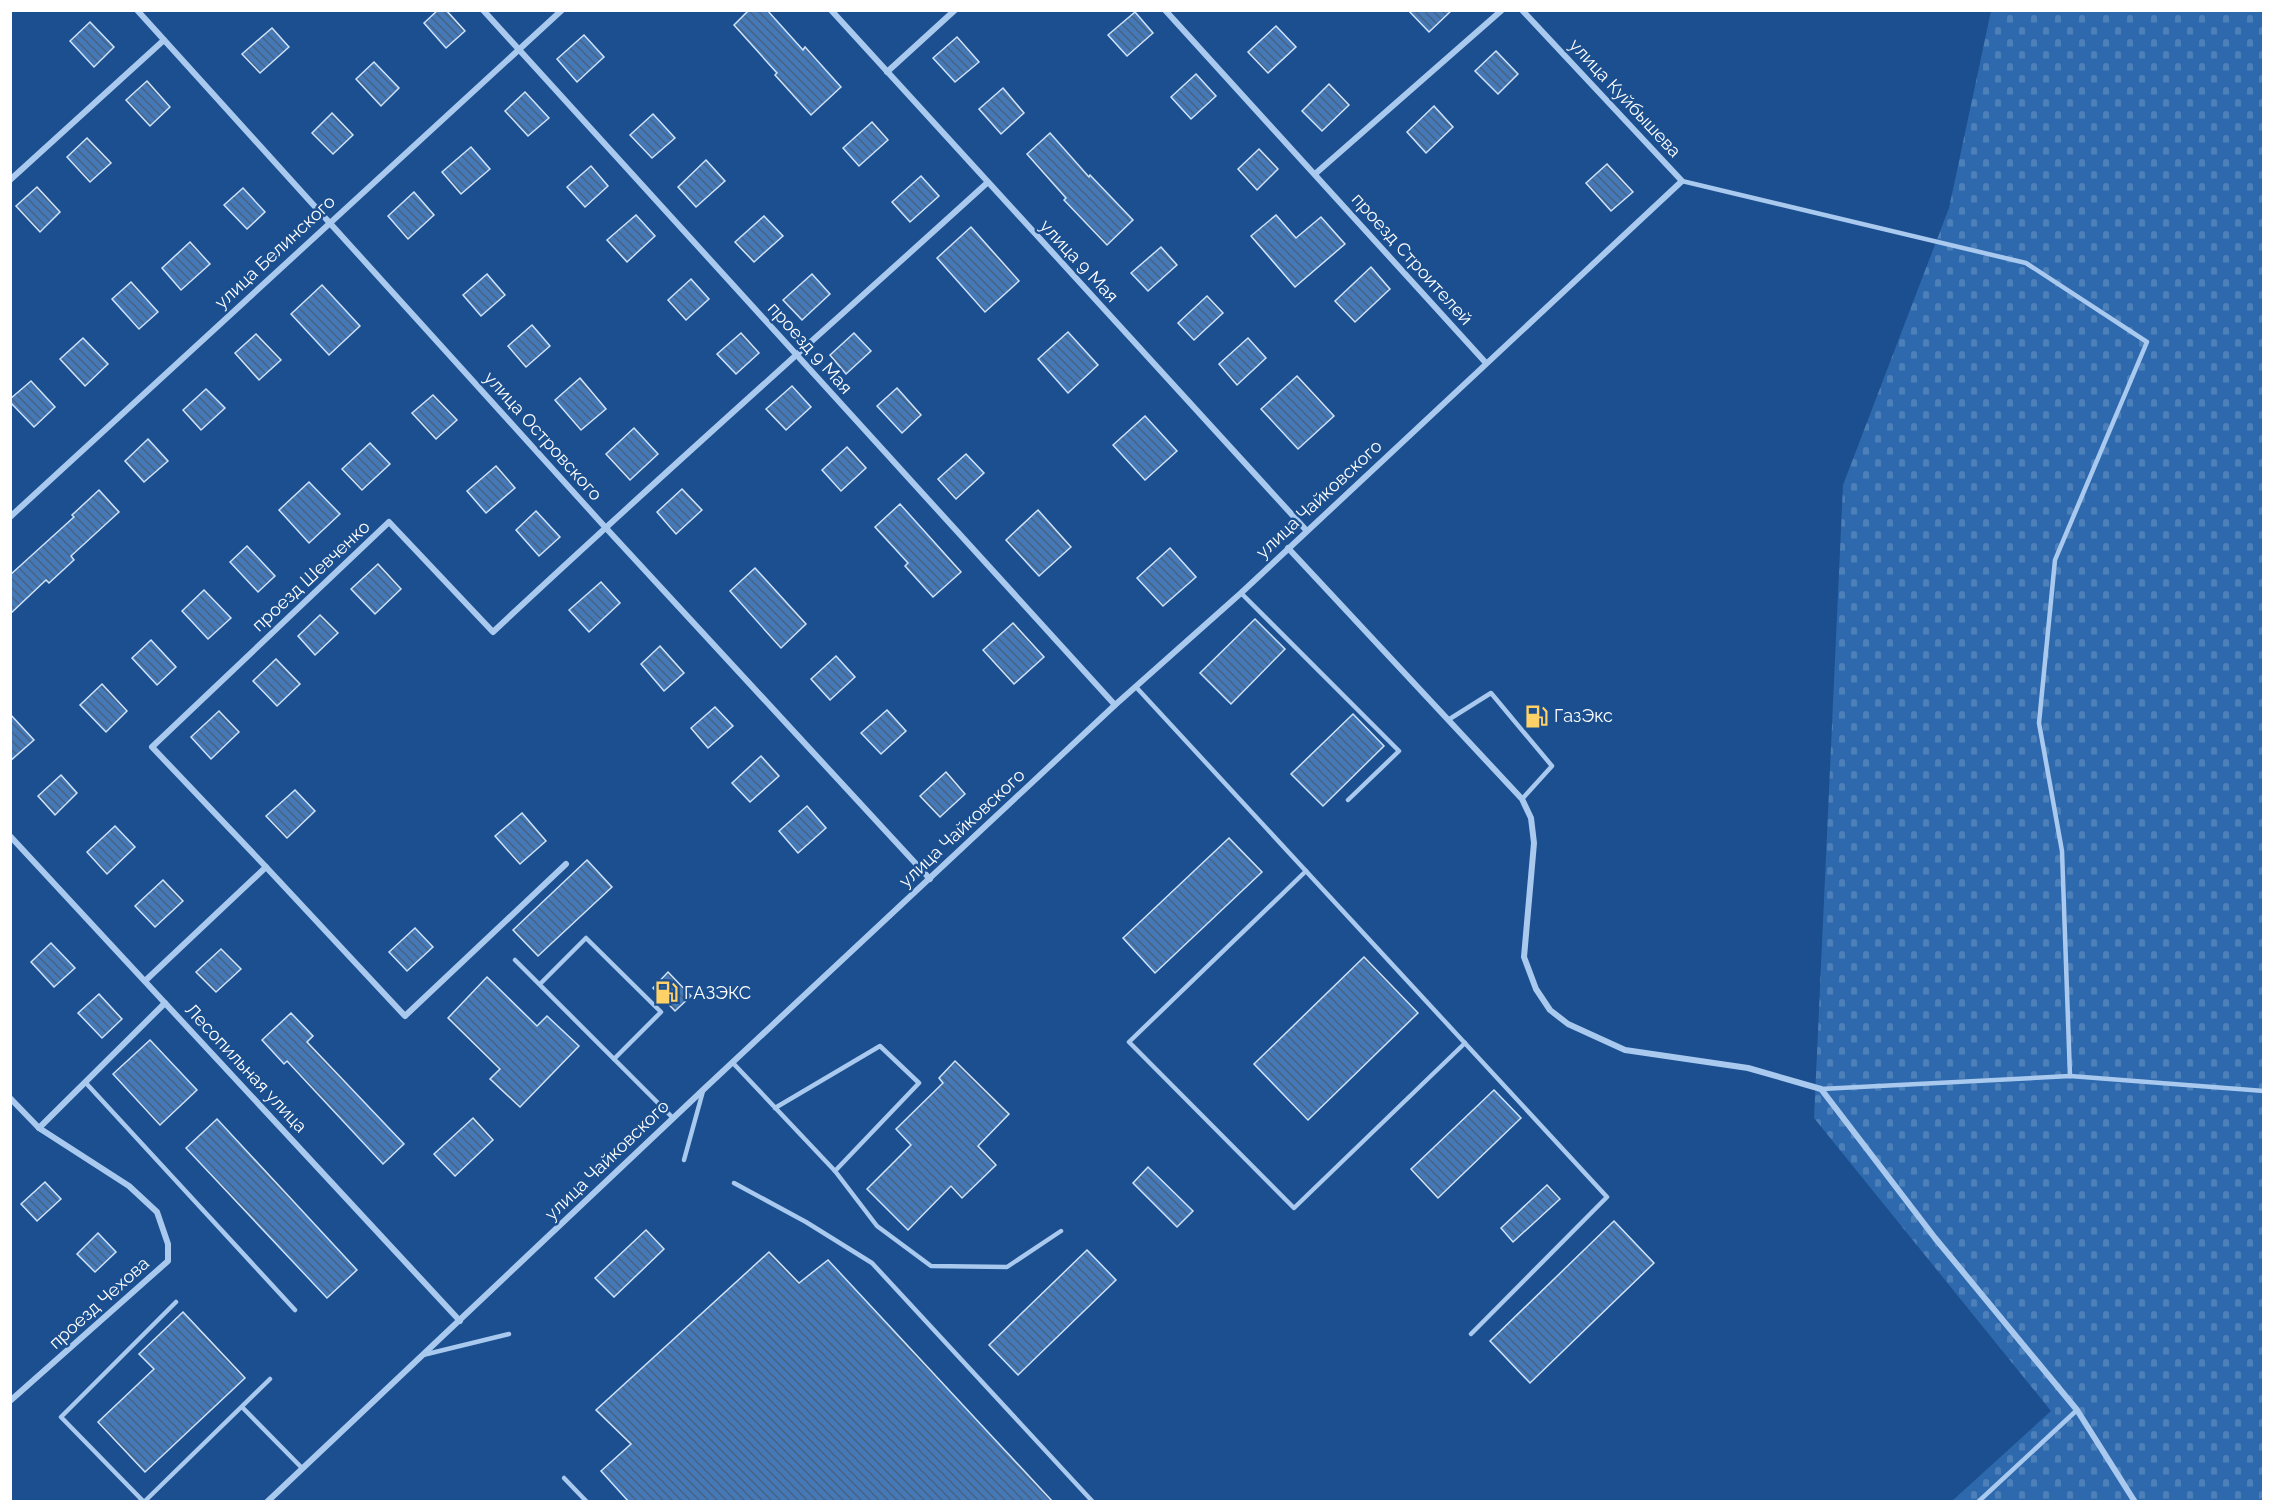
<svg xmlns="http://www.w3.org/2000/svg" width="2274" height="1512" font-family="Raleway,sans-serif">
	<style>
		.cemetery { fill: url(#cemetery-stones) }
		.building { fill: url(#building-back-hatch); stroke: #cfe3fa; stroke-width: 1.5 }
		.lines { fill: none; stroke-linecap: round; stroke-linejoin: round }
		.service { stroke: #a9c9ee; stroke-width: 4.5 }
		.minor { stroke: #a9c9ee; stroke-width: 6 }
		.labels { text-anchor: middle; stroke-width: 5; stroke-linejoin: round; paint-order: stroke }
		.street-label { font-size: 18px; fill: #fff; stroke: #1b4f8f }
		.poi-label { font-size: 18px; fill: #fff; stroke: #1b4f8f; text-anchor: start }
	</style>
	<defs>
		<pattern id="cemetery-stones" width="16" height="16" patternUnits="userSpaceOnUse" patternTransform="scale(1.5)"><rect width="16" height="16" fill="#2e69ad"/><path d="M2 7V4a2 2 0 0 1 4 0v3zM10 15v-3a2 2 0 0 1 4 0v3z" fill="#4d80b9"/></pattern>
		<pattern id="building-back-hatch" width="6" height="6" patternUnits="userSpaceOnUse" patternTransform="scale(1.5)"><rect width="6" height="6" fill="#4478b7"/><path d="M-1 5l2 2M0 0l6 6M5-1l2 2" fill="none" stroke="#486282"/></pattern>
	</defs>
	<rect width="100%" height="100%" fill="#1b4f8f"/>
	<path class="cemetery" d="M1991,11H2263V1501H1952L2051,1411L1814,1118L1843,485L1949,208Z"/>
	<g class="building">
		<path d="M438,10H446L465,31L446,48L424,23Z"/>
		<path d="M749,10H767L803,50L805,47L841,87L811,115L775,75L777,73L734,25Z"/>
		<path d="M1408,10H1452L1429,32Z"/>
		<path d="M1135,12L1153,33L1127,56L1108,35Z"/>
		<path d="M90,22L114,47L94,67L70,41Z"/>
		<path d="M1276,26L1296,47L1268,73L1248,52Z"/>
		<path d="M272,28L289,47L260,73L242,54Z"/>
		<path d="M584,35L604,57L577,82L557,59Z"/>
		<path d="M957,37L979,62L955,82L933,58Z"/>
		<path d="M1496,51L1518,74L1498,94L1475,71Z"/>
		<path d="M374,62L399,88L381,106L356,79Z"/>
		<path d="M1196,74L1216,96L1191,119L1171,97Z"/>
		<path d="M147,81L170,107L150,126L126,100Z"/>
		<path d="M1329,84L1349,105L1322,131L1302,111Z"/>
		<path d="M1003,88L1024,113L1001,134L979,109Z"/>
		<path d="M525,92L549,118L528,136L505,111Z"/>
		<path d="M1434,106L1453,127L1426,153L1407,132Z"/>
		<path d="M332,113L353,135L333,154L312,133Z"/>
		<path d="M653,114L675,138L652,158L630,135Z"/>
		<path d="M872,122L888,140L859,166L843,148Z"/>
		<path d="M1050,133L1089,177L1090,175L1133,220L1107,245L1064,200L1066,198L1027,154Z"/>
		<path d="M87,138L111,163L90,182L67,157Z"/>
		<path d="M471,147L490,169L461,194L442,172Z"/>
		<path d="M1259,149L1278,169L1257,190L1238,169Z"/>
		<path d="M706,160L725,181L696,207L678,187Z"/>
		<path d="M1607,164L1633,192L1611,211L1586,183Z"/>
		<path d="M591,166L608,186L585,207L567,187Z"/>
		<path d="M921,176L939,196L910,222L892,202Z"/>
		<path d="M37,187L60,212L40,232L16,206Z"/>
		<path d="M243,188L265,212L247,229L224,205Z"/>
		<path d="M414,192L434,215L408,239L388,216Z"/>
		<path d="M636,215L655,236L627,262L607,240Z"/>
		<path d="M1276,215L1296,238L1321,217L1345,244L1295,287L1251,236Z"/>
		<path d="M764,216L783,236L754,262L735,242Z"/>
		<path d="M971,227L1019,281L985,312L937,258Z"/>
		<path d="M190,242L210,264L181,290L162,268Z"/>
		<path d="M1161,247L1177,265L1148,291L1131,273Z"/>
		<path d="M1371,267L1390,289L1355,322L1335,301Z"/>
		<path d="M487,274L505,295L481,316L463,295Z"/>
		<path d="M812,274L830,294L802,320L783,300Z"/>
		<path d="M691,279L709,299L686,320L668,300Z"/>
		<path d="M131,282L158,312L139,329L112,299Z"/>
		<path d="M322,285L360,326L329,355L291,314Z"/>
		<path d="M1207,296L1223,313L1194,340L1178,323Z"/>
		<path d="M532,325L550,346L526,367L508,346Z"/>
		<path d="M1068,332L1098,365L1068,393L1038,359Z"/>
		<path d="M741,333L759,353L736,374L717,354Z"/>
		<path d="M854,333L871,351L846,374L830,355Z"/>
		<path d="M256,334L281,360L259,380L235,353Z"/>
		<path d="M83,338L108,364L85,386L60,359Z"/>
		<path d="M1248,338L1266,358L1237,385L1219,364Z"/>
		<path d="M1297,376L1334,416L1298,449L1261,409Z"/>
		<path d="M580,378L606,409L581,430L555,400Z"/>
		<path d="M31,381L55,407L34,427L10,402V399Z"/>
		<path d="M792,386L811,407L786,430L766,409Z"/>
		<path d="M897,388L921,415L902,433L877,406Z"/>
		<path d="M206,389L225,408L201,430L183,410Z"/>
		<path d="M433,395L457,420L436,439L412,413Z"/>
		<path d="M1145,416L1177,451L1145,480L1113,445Z"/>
		<path d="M634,428L658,454L630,480L606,454Z"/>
		<path d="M148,439L168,461L144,482L125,461Z"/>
		<path d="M370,443L390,464L362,490L342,469Z"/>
		<path d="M847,447L866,468L841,491L822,470Z"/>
		<path d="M966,454L984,473L956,499L938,479Z"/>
		<path d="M496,466L515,488L486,513L467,491Z"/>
		<path d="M309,482L340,514L309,543L279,510Z"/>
		<path d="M682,489L702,510L676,534L657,512Z"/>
		<path d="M99,490L119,512L71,556L74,560L49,583L46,580L10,614V575L74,517L72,515Z"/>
		<path d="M900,504L961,572L933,597L905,566L908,563L875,527Z"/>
		<path d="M1038,510L1071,547L1039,576L1006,540Z"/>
		<path d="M536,511L560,537L539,556L516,530Z"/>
		<path d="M247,546L275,576L258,592L230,562Z"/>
		<path d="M1170,548L1196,577L1163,606L1137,578Z"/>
		<path d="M378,564L401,589L375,614L351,589Z"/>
		<path d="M755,568L806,624L781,648L730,591Z"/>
		<path d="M601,582L620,603L589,632L569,610Z"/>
		<path d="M204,590L231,618L208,639L182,611Z"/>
		<path d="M320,615L338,633L315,655L298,636Z"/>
		<path d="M1255,619L1285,649L1231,704L1200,673Z"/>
		<path d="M1013,623L1044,657L1014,684L983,650Z"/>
		<path d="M151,640L176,667L157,685L132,658Z"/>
		<path d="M660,646L684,673L664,691L641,664Z"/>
		<path d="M836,656L855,677L830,700L811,679Z"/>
		<path d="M276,659L300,684L277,706L253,681Z"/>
		<path d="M102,684L127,711L106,732L80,705Z"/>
		<path d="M715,707L733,726L708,748L691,728Z"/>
		<path d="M887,710L906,731L881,754L861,733Z"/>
		<path d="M219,711L239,732L211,759L191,737Z"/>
		<path d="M10,714L34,740L10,761Z"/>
		<path d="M1353,714L1384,746L1323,806L1291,774Z"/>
		<path d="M761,756L779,776L750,802L732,783Z"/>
		<path d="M946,772L965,794L940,817L920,796Z"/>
		<path d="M61,775L77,793L55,815L38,796Z"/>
		<path d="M295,790L315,811L287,838L266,816Z"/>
		<path d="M807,806L826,828L798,853L779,831Z"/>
		<path d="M522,813L546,841L520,864L495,836Z"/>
		<path d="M115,826L135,847L107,874L87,852Z"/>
		<path d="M1229,838L1262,872L1155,973L1123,938Z"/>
		<path d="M587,860L612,887L538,956L513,930Z"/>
		<path d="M163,880L183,901L155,927L135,906Z"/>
		<path d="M415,928L433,947L407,971L389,952Z"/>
		<path d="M51,943L75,968L54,987L31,962Z"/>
		<path d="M221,949L241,969L216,992L196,972Z"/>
		<path d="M1364,957L1418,1013L1308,1120L1254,1064Z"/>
		<path d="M668,972L691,996L675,1011L653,988Z"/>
		<path d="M487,977L537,1026L547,1016L579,1046L520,1107L490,1079L500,1069L448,1018Z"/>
		<path d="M99,994L122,1019L102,1038L78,1013Z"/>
		<path d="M291,1013L313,1036L307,1042L404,1144L383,1164L287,1061L284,1064L262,1040Z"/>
		<path d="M150,1040L197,1090L160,1125L113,1074Z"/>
		<path d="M955,1061L1009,1114L978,1146L996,1165L962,1198L951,1186L908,1230L867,1189L911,1145L896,1129L943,1083L939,1078Z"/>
		<path d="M1494,1090L1521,1118L1438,1198L1411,1169Z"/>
		<path d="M473,1118L493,1140L455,1176L434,1154Z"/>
		<path d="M217,1119L357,1270L327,1298L186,1148Z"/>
		<path d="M1148,1167L1193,1211L1177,1227L1133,1183Z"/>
		<path d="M45,1182L61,1199L37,1221L21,1204Z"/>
		<path d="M1547,1185L1560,1199L1513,1242L1501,1228Z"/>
		<path d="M1614,1221L1654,1263L1530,1383L1490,1341Z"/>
		<path d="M646,1230L664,1249L614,1297L595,1278Z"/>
		<path d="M98,1233L116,1252L95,1272L77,1254Z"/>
		<path d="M1087,1250L1116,1280L1018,1375L989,1345Z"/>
		<path d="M769,1252L799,1283L828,1260L1053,1502H629L601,1471L631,1444L596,1410Z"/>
		<path d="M183,1312L245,1378L145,1472L98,1422L154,1369L139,1354Z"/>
	</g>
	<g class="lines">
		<g class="service">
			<path d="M1682,181L2026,263L2147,342L2055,560L2039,723L2062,851L2070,1076"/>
			<path d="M1241,593L1399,751L1348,800"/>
			<path d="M1136,687L1607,1197L1471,1334"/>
			<path d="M1448,720L1491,693L1552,766L1522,799"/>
			<path d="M1306,871L1129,1042L1294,1208L1465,1043"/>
			<path d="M515,960L673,1118"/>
			<path d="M540,984L586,938L661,1012L614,1059"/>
			<path d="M733,1063L835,1171L919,1083L880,1046L775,1108"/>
			<path d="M85,1082L295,1310"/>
			<path d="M1821,1089L2070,1076L2264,1091"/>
			<path d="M684,1160L703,1091"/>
			<path d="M835,1171L877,1226L931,1266L1007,1267L1061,1231"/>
			<path d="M734,1183L806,1222L872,1263L1093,1502"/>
			<path d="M176,1302L61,1417L144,1502L270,1379"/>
			<path d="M423,1355L509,1334"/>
			<path d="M242,1407L302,1468"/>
			<path d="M564,1478L587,1502"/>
			<path d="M1978,1502L2077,1410"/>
		</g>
		<g class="minor">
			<path d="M137,10L605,527L930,879"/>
			<path d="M483,10L1115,705"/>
			<path d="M831,10L1306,530"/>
			<path d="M1165,10L1486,363"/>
			<path d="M887,72L955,10"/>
			<path d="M1315,174L1502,10"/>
			<path d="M10,180L164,40"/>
			<path d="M10,517L562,10"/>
			<path d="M1288,548L1522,799L1531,818L1534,843L1524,957L1536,989L1550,1010L1568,1024L1625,1050L1748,1068L1821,1089L1935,1238L2077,1410L2135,1502"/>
			<path d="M10,836L460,1321"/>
			<path d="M266,867L405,1016L566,864"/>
			<path d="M145,981L266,867L152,747L389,522L493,632C655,480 822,333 987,183"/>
			<path d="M10,1098L39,1128L165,1003"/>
			<path d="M10,1401L168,1261V1244L157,1212L129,1186L39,1128"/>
			<path d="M267,1502L704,1089L1115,705L1241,593L1682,181L1522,10"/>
		</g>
	</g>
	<defs>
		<symbol id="fuel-bare" viewBox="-9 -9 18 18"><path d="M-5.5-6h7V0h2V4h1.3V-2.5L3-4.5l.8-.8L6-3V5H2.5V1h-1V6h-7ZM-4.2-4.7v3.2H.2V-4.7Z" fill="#ffd166" stroke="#1b4f8f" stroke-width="2.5" paint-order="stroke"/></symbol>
	</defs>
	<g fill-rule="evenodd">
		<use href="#fuel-bare" x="1520" y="700" width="33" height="33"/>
		<use href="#fuel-bare" x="650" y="976" width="33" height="33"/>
	</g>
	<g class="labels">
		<g class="street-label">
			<text transform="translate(1625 98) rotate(47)" y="6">улица Куйбышева</text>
			<text transform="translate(275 252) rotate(-43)" y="6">улица Белинского</text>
			<text transform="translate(1412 259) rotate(48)" y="6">проезд Строителей</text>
			<text transform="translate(1079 261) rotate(47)" y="6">улица 9 Мая</text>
			<text transform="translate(810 348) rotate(48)" y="6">проезд 9 Мая</text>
			<text transform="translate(543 436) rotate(48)" y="6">улица Островского</text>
			<text transform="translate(1319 499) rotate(-43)" y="6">улица Чайковского</text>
			<text transform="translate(311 576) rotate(-43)" y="6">проезд Шевченко</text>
			<text transform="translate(962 828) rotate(-43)" y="6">улица Чайковского</text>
			<text transform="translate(246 1068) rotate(47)" y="6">Лесопильная улица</text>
			<text transform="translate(607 1160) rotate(-44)" y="6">улица Чайковского</text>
			<text transform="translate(99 1303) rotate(-42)" y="6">проезд Чехова</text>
		</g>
		<g class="poi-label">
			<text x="1554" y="722">ГазЭкс</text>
			<text x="684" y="999">ГАЗЭКС</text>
		</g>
	</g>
	<rect width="2274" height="1512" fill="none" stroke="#ffffff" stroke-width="24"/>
</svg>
